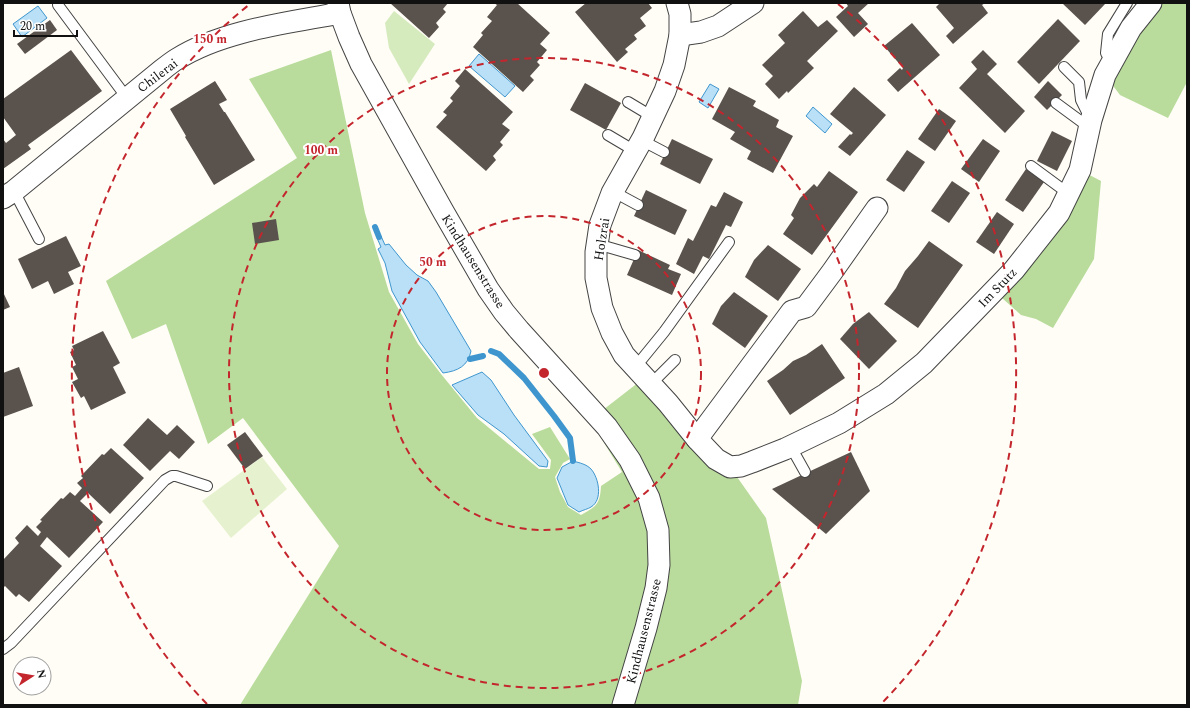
<svg xmlns="http://www.w3.org/2000/svg" width="1190" height="708" font-family="Spectral,serif">
	<style>
		.green { fill: #d5ebbd }
		.forest { fill: #b9dc9c }
		.pitch { fill: #e6f2cf }
		.water { fill: #b9e0f7; stroke: #3f96cf }
		.lines { fill: none; stroke-linecap: round; stroke-linejoin: round }
		.stream { stroke: #3f96cf; stroke-width: 6 }
		.building { fill: #5a524d }
		.lane-casing { stroke: #444; stroke-width: 12 }
		.street-casing { stroke: #444; stroke-width: 23 }
		.lane { stroke: #fff; stroke-width: 10 }
		.street { stroke: #fff; stroke-width: 21 }
		.ring { fill: none; stroke: #c4262e; stroke-width: 2; stroke-dasharray: 7 5 }
		.labels { text-anchor: middle; stroke-width: 4; stroke-linejoin: round; paint-order: stroke }
		.street-label { font-size: 13px; fill: #111; stroke: #fff }
		.centre { fill: #c4262e; stroke: #fff; stroke-width: 2 }
		.ring-label { font-size: 12px; text-anchor: middle; font-weight: bold; fill: #c4262e; stroke: #fff; stroke-width: 4; stroke-linejoin: round; paint-order: stroke }
	</style>
	<rect width="100%" height="100%" fill="#fffdf5"/>
	<path class="green" d="M394,11L435,44L409,84L389,48L385,23Z"/>
	<g class="forest">
		<path d="M1151,3H1187V82L1168,118L1120,95L1105,75Z"/>
		<path d="M331,50L365,213L389,292L418,344L441,374L477,418L539,469H550L551,460L532,434L550,427L570,459L563,463L555,477L560,492L568,507L581,515C597,506 600,504 601,486L622,472L590,420L639,382L730,467L766,518L802,681L798,705H240L339,546L243,418L208,444L166,324L132,339L106,281L297,158L249,79Z"/>
		<path d="M1080,170L1101,181L1094,259L1053,328L1036,319L1021,315L993,290Z"/>
	</g>
	<path class="pitch" d="M262,457L287,489L231,538L202,501Z"/>
	<g class="water">
		<path d="M38,6L47,18L22,37L13,24Z"/>
		<path d="M479,54L515,86L505,97L469,66Z"/>
		<path d="M710,84L719,89L708,108L699,102Z"/>
		<path d="M813,107L832,124L825,133L806,116Z"/>
		<path d="M381,236L385,245L389,244L406,265L417,275L428,281L436,292L471,351C468,366 458,371 443,373L420,342L392,291L385,263L378,249L381,247L377,238Z"/>
		<path d="M482,372L491,380L514,415L548,461L547,467L539,466L504,434L478,415L452,385Z"/>
		<path d="M573,461C580,463 586,464 591,469C599,478 603,500 591,507C588,509 583,510 579,512L568,505L557,478L562,467Z"/>
	</g>
	<g class="lines">
		<g class="stream">
			<path d="M375,227L379,237"/>
			<path d="M491,351L499,354L524,378L554,416L570,438L573,461"/>
			<path d="M470,359L483,356"/>
		</g>
	</g>
	<g class="building">
		<path d="M390,3H448L443,9L446,12L436,23L439,27L429,38Z"/>
		<path d="M494,3H517L550,33L540,44L547,50L537,62L540,65L530,76L534,80L523,92L473,47L483,35L481,33L492,21L487,17L497,5Z"/>
		<path d="M586,3H648L652,8L640,18L646,26L634,35L637,39L625,49L628,52L617,62L575,12Z"/>
		<path d="M846,3H869L858,13L868,24L854,37L836,17L848,6Z"/>
		<path d="M940,3H985L982,5L988,13L953,44L946,36L954,28L936,7Z"/>
		<path d="M1062,3H1106L1085,25Z"/>
		<path d="M803,11L818,27L827,20L838,31L807,61L814,68L788,93L787,91L779,99L765,84L773,76L762,65L785,43L778,35Z"/>
		<path d="M1058,19L1080,41L1039,84L1017,62Z"/>
		<path d="M50,20L57,30L25,54L17,44Z"/>
		<path d="M912,23L940,55L898,92L887,80L900,68L902,70L903,68L884,46Z"/>
		<path d="M71,50L102,91L28,145L31,149L3,169V139L6,143L16,135L3,117V99Z"/>
		<path d="M983,50L997,64L987,74L1025,111L1005,133L959,88L977,69L971,62Z"/>
		<path d="M465,69L513,112L502,124L510,130L500,142L503,145L493,156L496,160L486,171L436,127L447,115L443,112L453,101L450,98L460,86L455,81Z"/>
		<path d="M215,81L227,100L219,104L224,112H225L255,160L214,185L185,137L186,136L170,109Z"/>
		<path d="M1048,81L1062,95L1047,110L1034,97Z"/>
		<path d="M585,83L621,103L606,130L570,110Z"/>
		<path d="M729,87L756,101L753,106L779,120L776,127L793,136L773,173L747,159L751,151L730,139L735,132L712,119Z"/>
		<path d="M854,87L886,115L850,156L838,147L850,134L851,135L853,133L830,114Z"/>
		<path d="M939,109L956,121L935,151L918,139Z"/>
		<path d="M1052,131L1072,141L1057,171L1037,161Z"/>
		<path d="M672,139L713,159L700,184L660,164Z"/>
		<path d="M983,139L1000,151L979,182L961,169Z"/>
		<path d="M907,150L925,162L904,192L886,180Z"/>
		<path d="M1026,169L1044,182L1023,212L1005,200Z"/>
		<path d="M829,171L858,192L812,255L783,234L794,218L791,215L800,198L814,184L817,187Z"/>
		<path d="M952,181L970,193L949,223L931,211Z"/>
		<path d="M646,190L687,210L675,235L634,216Z"/>
		<path d="M724,192L743,202L731,227L726,225L709,259L703,256L694,274L676,264L688,238L693,241L711,205L716,207Z"/>
		<path d="M997,212L1014,224L994,254L976,242Z"/>
		<path d="M276,219L279,240L255,244L252,223Z"/>
		<path d="M66,236L81,266L68,272L74,284L54,294L48,281L32,289L18,259Z"/>
		<path d="M929,241L963,265L918,328L884,304L896,288L905,271L918,256Z"/>
		<path d="M768,245L801,269L778,301L745,277L754,260Z"/>
		<path d="M638,250L670,265L668,269L681,274L672,295L627,275Z"/>
		<path d="M3,292L10,307L3,310Z"/>
		<path d="M734,292L768,316L745,348L712,324L721,306Z"/>
		<path d="M869,312L897,341L869,369L840,339L853,324Z"/>
		<path d="M103,331L120,363L113,367L126,393L91,410L84,396L81,398L72,382L78,379L72,367L76,365L70,352L74,350L72,346Z"/>
		<path d="M822,344L845,378L790,415L767,381L783,370L793,361L806,355Z"/>
		<path d="M19,367L33,406L3,417V373Z"/>
		<path d="M148,418L167,435L177,425L195,442L179,459L170,451L150,471L123,445Z"/>
		<path d="M245,432L263,456L245,469L227,445Z"/>
		<path d="M111,448L144,478L110,514L88,493L80,501L103,522L69,558L47,537L40,546L62,566L29,602L19,594L16,597L5,586L3,588V560L19,543L15,538L27,525L38,536L41,532L36,527L42,521L40,520L61,498L63,499L70,492L75,496L82,488L77,483L83,478L81,476L102,454L104,455Z"/>
		<path d="M851,452L870,491L826,534L772,489Z"/>
	</g>
	<g class="lines">
		<defs>
			<g id="lane">
				<path d="M58,5L127,98"/>
				<path d="M1111,61L1106,53L1108,34L1127,3"/>
				<path d="M1064,67L1079,82L1081,100L1090,118"/>
				<path d="M628,102L653,117"/>
				<path d="M1056,103L1090,128"/>
				<path d="M608,135L635,151"/>
				<path d="M641,140L664,152"/>
				<path d="M1031,166L1069,194"/>
				<path d="M14,191L39,239"/>
				<path d="M612,191L638,205"/>
				<path d="M597,244L635,255"/>
				<path d="M634,366L642,359L664,332L729,242"/>
				<path d="M651,384L675,360"/>
				<path d="M791,447L805,472"/>
				<path d="M3,649L11,643L165,480L172,476H176L207,486"/>
			</g>
			<g id="street">
				<path d="M338,3L340,13L349,37L361,64L443,211L488,289L504,312L519,330L607,427L630,460L649,498L658,530L659,565L656,588L646,628L623,705"/>
				<path d="M677,3L680,14V35L674,65L665,91L643,138L612,193L600,225L596,252V278L602,308L612,333L624,355L668,403L697,439L716,459L730,467L741,466L752,462L785,449L839,423L886,394L924,363L1014,270L1059,213L1080,170L1091,120L1105,75L1131,28L1151,3"/>
				<path d="M680,35L701,32L718,26L753,3"/>
				<path d="M3,198L14,191L162,70C167,66 172,62 177,59C223,30 288,23 340,13"/>
				<path d="M697,439L792,311L806,307L832,272L877,208"/>
			</g>
		</defs>
		<use href="#lane" class="lane-casing"/>
		<use href="#street" class="street-casing"/>
		<use href="#lane" class="lane"/>
		<use href="#street" class="street"/>
	</g>
	<g class="ring">
		<circle cx="544" cy="373" r="157"/>
		<circle cx="544" cy="373" r="315"/>
		<path d="M207 704A472 472 0 0 1 250 4M838 4A472 472 0 0 1 881 704"/>
	</g>
	<g class="labels">
		<g class="street-label">
			<text transform="translate(157 75) rotate(-37)" y="5">Chilerai</text>
			<text transform="translate(601 239) rotate(-81)" y="5">Holzrai</text>
			<text transform="translate(474 261) rotate(58)" y="5">Kindhausenstrasse</text>
			<text transform="translate(997 287) rotate(-46)" y="5">Im Stutz</text>
			<text transform="translate(643 631) rotate(-76)" y="5">Kindhausenstrasse</text>
		</g>
	</g>
	<circle cx="544" cy="373" r="6" class="centre"/>
	<g class="ring-label">
		<text x="210" y="43">150 m</text>
		<text x="321" y="154">100 m</text>
		<text x="433" y="266">50 m</text>
	</g>
	<rect width="1190" height="708" fill="none" stroke="#111111" stroke-width="8"/>
	<g transform="translate(32 676) rotate(78)"><circle r="19" fill="#ffffff" stroke="#a0a0a0"/>
	<path d="M0-3L7 15L0 10L-7 15Z" fill="#c4262e"/>
	<text y="-6" font-size="11" font-weight="bold" text-anchor="middle" fill="#111111">N</text>
	</g>
	<path d="M14 30v6h63v-6" fill="none" stroke="#111111" stroke-width="2"/>
	<text x="20" y="30" font-size="12" fill="#111111" stroke="#ffffff" stroke-width="3" paint-order="stroke">20 m</text>
</svg>
